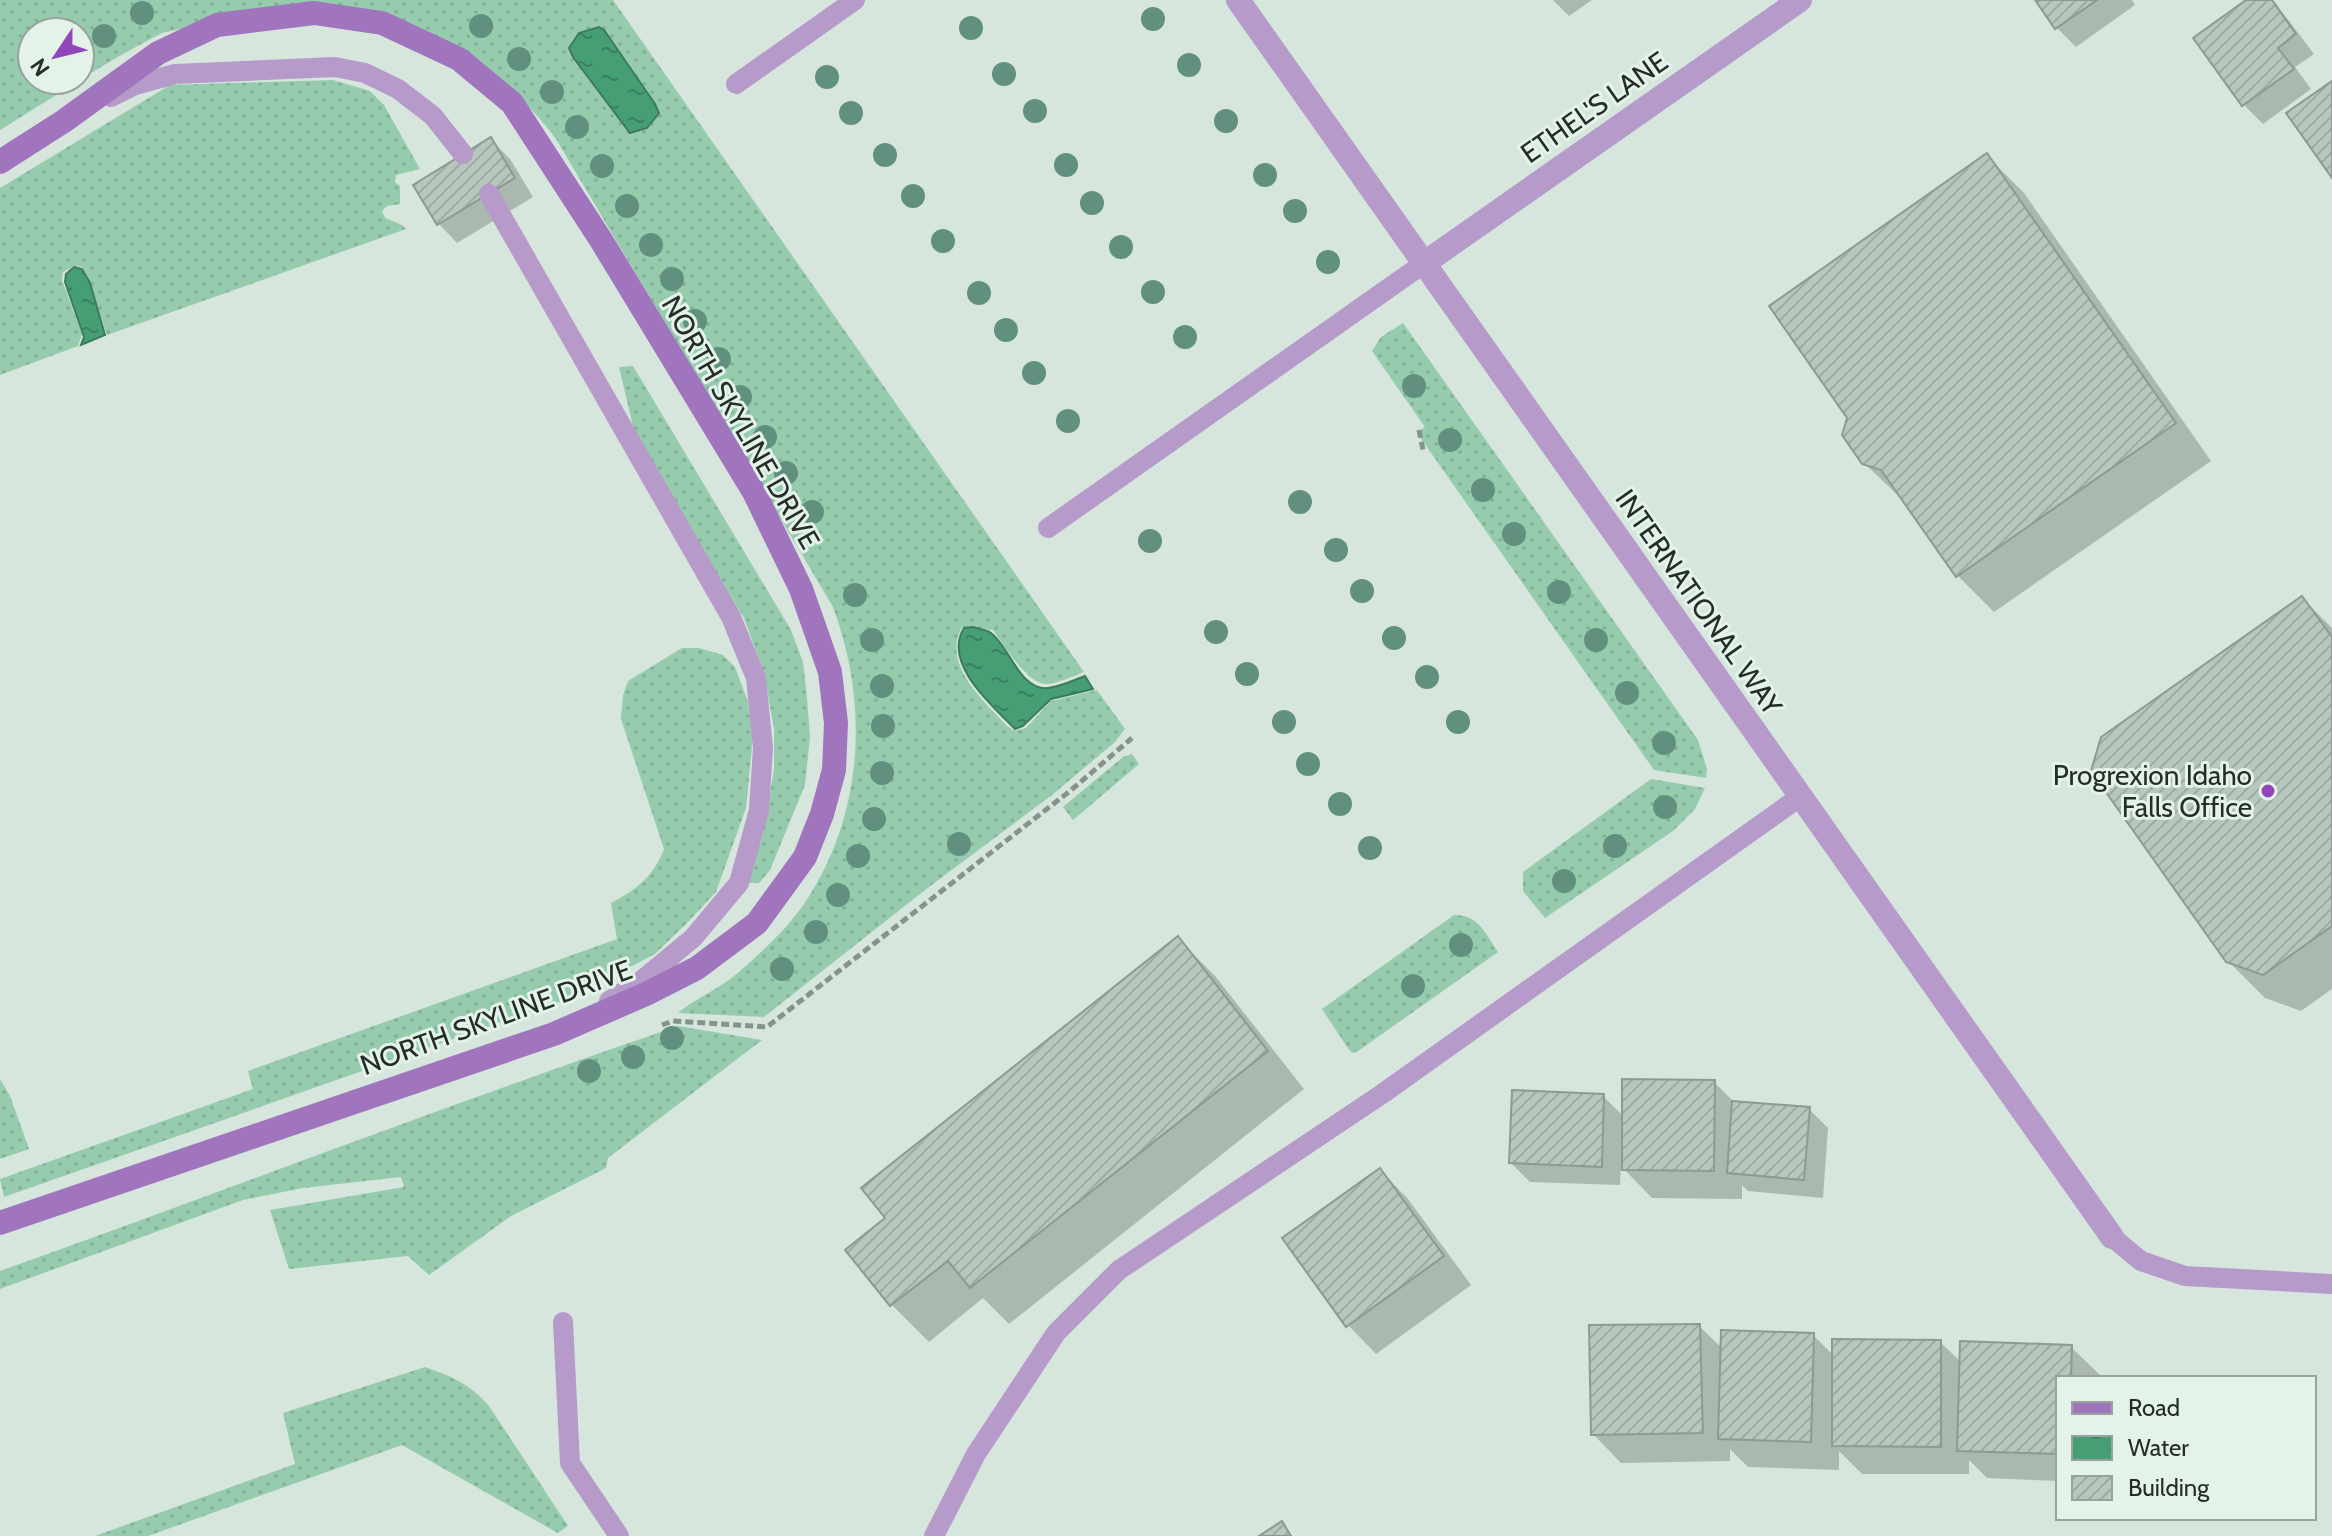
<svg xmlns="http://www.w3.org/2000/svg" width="2332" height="1536" font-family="Cabin,sans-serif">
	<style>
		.grass { fill: url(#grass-dots); fill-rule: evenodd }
		.water { fill: url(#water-ripples); stroke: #3c7c5d; stroke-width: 2 }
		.shadow { fill: #0003 }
		.building { fill: url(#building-hatch); stroke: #8c9a92; stroke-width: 2 }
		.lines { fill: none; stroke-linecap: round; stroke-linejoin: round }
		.path { stroke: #86928b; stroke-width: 5; stroke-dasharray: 8 4; stroke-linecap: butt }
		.service { stroke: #b69aca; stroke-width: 20 }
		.minor { stroke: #b69aca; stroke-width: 24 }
		.secondary { stroke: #a175bd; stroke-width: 24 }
		.tree { fill: #61917e }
		.poi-dot { fill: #9147ba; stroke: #e3f3ea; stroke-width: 3 }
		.labels { text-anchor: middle; stroke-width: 6; stroke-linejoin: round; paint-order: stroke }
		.street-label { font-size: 28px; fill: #262c28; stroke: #e3f3ea }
		.poi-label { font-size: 28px; fill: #262c28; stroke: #e3f3ea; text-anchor: end }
	</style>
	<defs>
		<pattern id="grass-dots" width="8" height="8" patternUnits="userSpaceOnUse" patternTransform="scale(2)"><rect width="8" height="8" fill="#96cbae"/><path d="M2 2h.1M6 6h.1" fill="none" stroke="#81ae96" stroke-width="1.8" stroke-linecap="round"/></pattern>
		<pattern id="water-ripples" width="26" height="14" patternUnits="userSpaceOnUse" patternTransform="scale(2)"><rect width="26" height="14" fill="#459e74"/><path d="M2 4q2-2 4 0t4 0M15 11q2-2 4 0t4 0" fill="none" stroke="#39815f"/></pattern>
		<pattern id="building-hatch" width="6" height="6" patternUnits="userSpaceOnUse" patternTransform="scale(2)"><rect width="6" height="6" fill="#b8c7be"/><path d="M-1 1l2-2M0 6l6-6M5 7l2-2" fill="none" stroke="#9eaba3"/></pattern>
	</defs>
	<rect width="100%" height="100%" fill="#d6e6dd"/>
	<g class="grass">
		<path d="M0,0H613L1084,672C1073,676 1059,683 1047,684C1029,686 1003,644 993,630L962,627C941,665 984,701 1007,726L1015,731L1026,728L1051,701L1097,690L1125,729L1115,742L1052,795L925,890L764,1017L678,1013C697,997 720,989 739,972C762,952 789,927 806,901C864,813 869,704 833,607L556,139C463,13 306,0 162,33C106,61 53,98 0,130ZM32,32H80V80H32Z"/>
		<path d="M333,80L370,91L384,105L420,169L396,175L395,182L400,186V204L387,206L382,211L385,218L402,225L406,229L107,335L89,280L82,267L74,266L63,272L62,280L82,334L78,346L0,375V188L170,85Z"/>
		<path d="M1403,323L1698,740L1707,769L1706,778L1654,770L1417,433L1425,427L1372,351L1381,337Z"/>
		<path d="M633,366L791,630L803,662L807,697L810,737L805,785L770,870L759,883H749L751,866L762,838L774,770V729L764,673L744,618L636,439L619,367Z"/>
		<path d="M682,648H699L723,655L735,667L748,702L753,737L746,808L716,892L687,923L655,954L570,998L4,1197L0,1179L253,1089L248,1071L617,939L611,903C636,890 654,876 664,849L621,719L623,695L628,681Z"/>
		<path d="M1132,754L1139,764L1073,820L1063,807L1123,757Z"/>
		<path d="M1651,779L1705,788L1695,809L1673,831L1545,918L1523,891V872Z"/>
		<path d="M1454,915C1479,915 1485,933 1498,952L1358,1051L1353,1053L1349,1050L1322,1009Z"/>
		<path d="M678,1026L762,1040L608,1158L606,1168L511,1216L429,1275L408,1256L289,1269L270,1210L404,1187L401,1177L303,1188L243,1200L0,1289V1271C226,1190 451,1104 678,1026Z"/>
		<path d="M0,1079L10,1096L29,1149L0,1159Z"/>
		<path d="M425,1367C452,1376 471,1385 489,1406L568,1526L558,1533L402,1445L148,1536H95L295,1464L283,1413Z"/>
	</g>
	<g class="water">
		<path d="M599,27L604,30L655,104L659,113L647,128L630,133L573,57L569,48L579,33Z"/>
		<path d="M74,267L82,269L90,283L105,335L81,345L84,337L65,282L66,274Z"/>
		<path d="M973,627C979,629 987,630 991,633C1009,646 1020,691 1048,688C1060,687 1074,680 1085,676L1093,689L1051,699L1023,726L1015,729C993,706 942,664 964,628Z"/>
	</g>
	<g class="shadow">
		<path d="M1553,0H1592L1569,16Z"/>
		<path d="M2038,0H2132L2135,5L2076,47L2057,28Z"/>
		<path d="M2249,0H2273L2314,54L2295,67L2311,89L2263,124L2244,105L2196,38Z"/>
		<path d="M491,140L510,159L533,197L457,243L439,224Z"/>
		<path d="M1987,156L2024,193L2211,461L1994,612L1957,575L1905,502L1864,463Z"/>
		<path d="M2302,598L2332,628V989L2301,1011L2265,998L2227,960Z"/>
		<path d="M1178,939L1215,976L1304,1089L1009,1324L983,1298L929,1342L892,1305L848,1250L888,1218Z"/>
		<path d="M1714,1082L1735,1103L1809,1109L1828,1128L1823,1198L1748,1191L1742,1185V1199L1652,1198L1621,1166L1620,1185L1530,1182L1511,1163L1603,1096L1624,1117Z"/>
		<path d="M1380,1170L1408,1199L1471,1285L1376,1354L1348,1325Z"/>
		<path d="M1699,1326L1723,1349L1813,1335L1834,1356L1940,1342L1962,1363L2071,1347L2100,1375V1378H2058V1481L1987,1478L1969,1460V1474H1862L1839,1451V1470L1748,1467L1730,1449V1461L1621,1463L1593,1434Z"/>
	</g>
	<g class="building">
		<path d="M2035,0H2097L2055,29Z"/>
		<path d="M2246,0H2272L2296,34L2278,48L2294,69L2242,106L2193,38Z"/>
		<path d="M2332,81V178L2286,113Z"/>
		<path d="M491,137L515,178L437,225L413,185Z"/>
		<path d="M1987,153L2176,423L1956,577L1881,470L1862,464L1842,435L1847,418L1769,306Z"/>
		<path d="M2302,596L2332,637V926L2263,975L2226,962L2091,771L2101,737Z"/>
		<path d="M1178,936L1268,1051L970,1288L948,1261L890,1306L845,1250L885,1218L861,1188Z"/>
		<path d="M1622,1079L1715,1080L1714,1171L1622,1170Z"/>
		<path d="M1512,1090L1604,1094L1602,1167L1509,1163Z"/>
		<path d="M1732,1101L1810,1107L1804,1180L1727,1173Z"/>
		<path d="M1380,1168L1444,1256L1346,1327L1282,1238Z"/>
		<path d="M1700,1324L1703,1433L1591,1435L1589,1325Z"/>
		<path d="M1721,1330L1814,1333L1811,1442L1718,1439Z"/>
		<path d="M1832,1339L1941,1340V1447L1832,1446Z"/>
		<path d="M1960,1341L2072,1345L2071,1378H2058V1454L1957,1451Z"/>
		<path d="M1282,1521L1291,1536H1259Z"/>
	</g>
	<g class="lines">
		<g class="path">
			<path d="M1419,430L1423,450"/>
			<path d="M662,1025L673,1021L767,1027L1070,791L1132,738"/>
		</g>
		<g class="service">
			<path d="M736,84L855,0"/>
			<path d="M111,97L135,85L175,74L335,67L365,73L398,89L433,116L463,154"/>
			<path d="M489,194L731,617L756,678L763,748L759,810L739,883L693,938L641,981L609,1001"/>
			<path d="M1048,528L1423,264"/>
			<path d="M2112,1237L2141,1261L2185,1276L2332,1284"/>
			<path d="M563,1322L570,1463L619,1536"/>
			<path d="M934,1536L976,1454L1056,1333L1119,1270L1382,1094L1801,796"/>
		</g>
		<g class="minor">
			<path d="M1238,0L2112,1237"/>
			<path d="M1423,264L1800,0"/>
		</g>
		<path class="secondary" d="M0,162L64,121L158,53L217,25L314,13L382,23L459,59L512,103L601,240L754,492L801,589L830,672L836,723L834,770L822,814L805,857L757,923L697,968L646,994L554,1034L0,1223"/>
	</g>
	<g class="tree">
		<circle cx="142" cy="13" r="12"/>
		<circle cx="1153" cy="19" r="12"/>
		<circle cx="481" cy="26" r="12"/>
		<circle cx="971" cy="28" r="12"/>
		<circle cx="104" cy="36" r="12"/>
		<circle cx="519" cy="59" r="12"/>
		<circle cx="1189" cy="65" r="12"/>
		<circle cx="1004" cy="74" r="12"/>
		<circle cx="827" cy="77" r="12"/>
		<circle cx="552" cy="92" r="12"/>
		<circle cx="1035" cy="111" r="12"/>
		<circle cx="851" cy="113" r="12"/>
		<circle cx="1226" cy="121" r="12"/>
		<circle cx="577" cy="127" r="12"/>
		<circle cx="885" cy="155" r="12"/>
		<circle cx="1066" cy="165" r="12"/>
		<circle cx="602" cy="166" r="12"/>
		<circle cx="1265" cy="175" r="12"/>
		<circle cx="913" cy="196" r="12"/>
		<circle cx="1092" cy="203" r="12"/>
		<circle cx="627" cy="206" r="12"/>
		<circle cx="1295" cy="211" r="12"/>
		<circle cx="943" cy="241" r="12"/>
		<circle cx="651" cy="245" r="12"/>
		<circle cx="1121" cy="247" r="12"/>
		<circle cx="1328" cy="262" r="12"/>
		<circle cx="672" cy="279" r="12"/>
		<circle cx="1153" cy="292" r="12"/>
		<circle cx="979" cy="293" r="12"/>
		<circle cx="695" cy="321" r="12"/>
		<circle cx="1006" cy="330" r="12"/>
		<circle cx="1185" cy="337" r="12"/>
		<circle cx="719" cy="359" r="12"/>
		<circle cx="1034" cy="373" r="12"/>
		<circle cx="1414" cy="386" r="12"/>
		<circle cx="740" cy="397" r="12"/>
		<circle cx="1068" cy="421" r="12"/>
		<circle cx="765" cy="437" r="12"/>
		<circle cx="1450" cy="440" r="12"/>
		<circle cx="786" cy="473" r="12"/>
		<circle cx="1483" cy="490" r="12"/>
		<circle cx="1300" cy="502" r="12"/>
		<circle cx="812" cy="512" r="12"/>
		<circle cx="1514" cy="534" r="12"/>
		<circle cx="1150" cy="541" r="12"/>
		<circle cx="1336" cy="550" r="12"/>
		<circle cx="1362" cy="591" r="12"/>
		<circle cx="1559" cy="592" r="12"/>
		<circle cx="855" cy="595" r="12"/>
		<circle cx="1216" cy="632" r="12"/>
		<circle cx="1394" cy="638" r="12"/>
		<circle cx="872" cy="640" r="12"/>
		<circle cx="1596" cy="640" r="12"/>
		<circle cx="1247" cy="674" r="12"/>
		<circle cx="1427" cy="677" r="12"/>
		<circle cx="882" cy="686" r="12"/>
		<circle cx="1627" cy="693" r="12"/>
		<circle cx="1284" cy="722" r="12"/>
		<circle cx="1458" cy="722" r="12"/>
		<circle cx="883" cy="726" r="12"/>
		<circle cx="1664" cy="743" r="12"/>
		<circle cx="1308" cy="764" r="12"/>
		<circle cx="882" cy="773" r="12"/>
		<circle cx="1340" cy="804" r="12"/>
		<circle cx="1665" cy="807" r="12"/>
		<circle cx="874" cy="819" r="12"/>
		<circle cx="959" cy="844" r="12"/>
		<circle cx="1615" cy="846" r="12"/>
		<circle cx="1370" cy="848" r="12"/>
		<circle cx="858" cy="856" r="12"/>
		<circle cx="1564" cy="881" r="12"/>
		<circle cx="838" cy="895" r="12"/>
		<circle cx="816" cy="932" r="12"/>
		<circle cx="1461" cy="945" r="12"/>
		<circle cx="782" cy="969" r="12"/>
		<circle cx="1413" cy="986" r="12"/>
		<circle cx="672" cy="1038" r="12"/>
		<circle cx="633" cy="1057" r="12"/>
		<circle cx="589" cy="1071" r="12"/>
	</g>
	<circle class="poi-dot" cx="2268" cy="791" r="8"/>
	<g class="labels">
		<g class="street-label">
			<text transform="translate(1594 107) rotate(-35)" y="10">ETHEL'S LANE</text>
			<text transform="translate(741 422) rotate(60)" y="10">NORTH SKYLINE DRIVE</text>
			<text transform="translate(1699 602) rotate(55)" y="10">INTERNATIONAL WAY</text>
			<text transform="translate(496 1017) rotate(-20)" y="10">NORTH SKYLINE DRIVE</text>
		</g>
		<g class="poi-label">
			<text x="2252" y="785">Progrexion Idaho<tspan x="2252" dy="32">Falls Office</tspan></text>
		</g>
	</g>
	<rect x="2056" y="1376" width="260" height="144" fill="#e3f3ea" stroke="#97a39c" stroke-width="2"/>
	<rect x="2072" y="1402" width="40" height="12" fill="#a175bd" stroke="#97a39c" stroke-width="2"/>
	<text x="2128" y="1416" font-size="24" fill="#262c28">Road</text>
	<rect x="2072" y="1436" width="40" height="24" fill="url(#water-ripples)" stroke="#97a39c" stroke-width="2"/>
	<text x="2128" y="1456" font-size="24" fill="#262c28">Water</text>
	<rect x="2072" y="1476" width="40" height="24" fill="url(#building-hatch)" stroke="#97a39c" stroke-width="2"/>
	<text x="2128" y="1496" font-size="24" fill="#262c28">Building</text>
	<g transform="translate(56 56) rotate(235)"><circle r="38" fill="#e3f3ea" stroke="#97a39c" stroke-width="2"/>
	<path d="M0-6L14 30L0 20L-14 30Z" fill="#9147ba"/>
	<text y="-12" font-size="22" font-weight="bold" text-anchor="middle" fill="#262c28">N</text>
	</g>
</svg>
